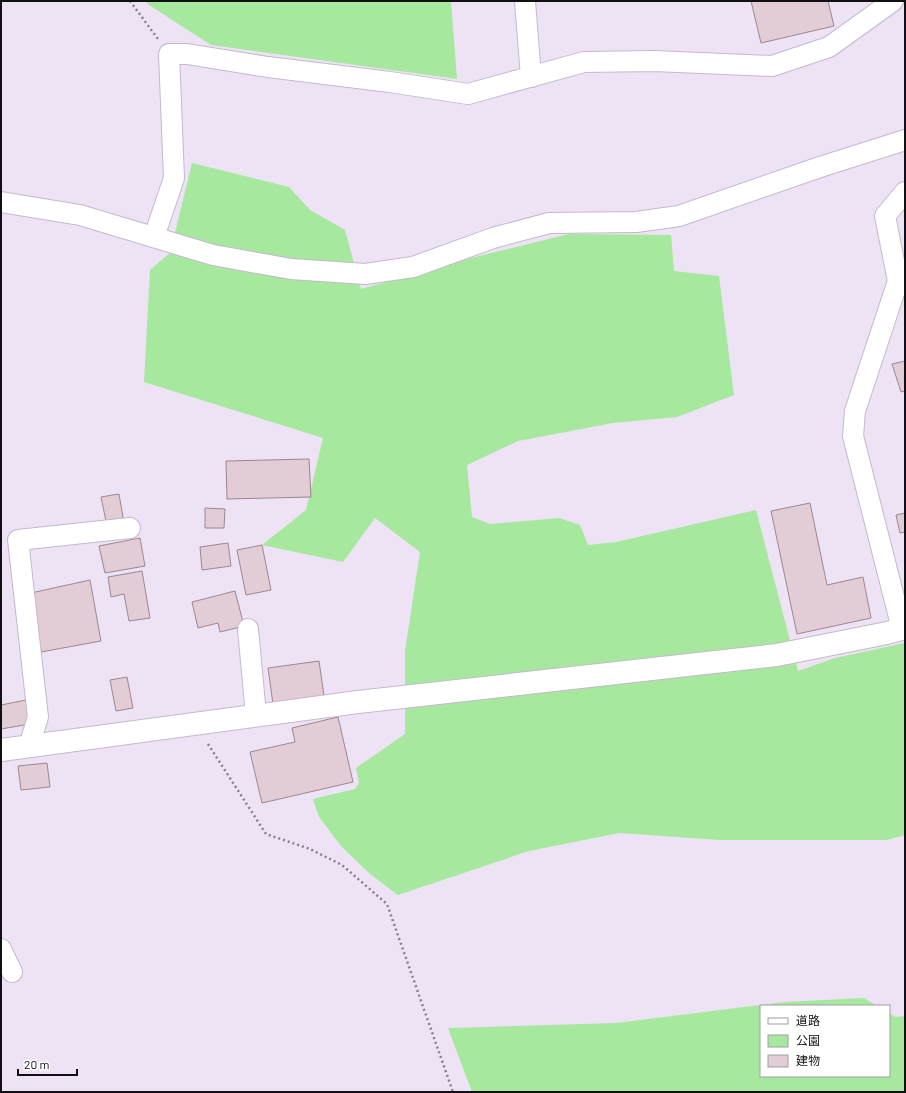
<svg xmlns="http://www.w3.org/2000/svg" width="906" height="1093" font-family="Barlow,'Noto Sans JP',sans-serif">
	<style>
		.green { fill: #a6e89e }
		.building { fill: #e2ccd6; stroke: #9c8791 }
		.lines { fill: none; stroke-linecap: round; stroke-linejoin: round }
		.minor-casing { stroke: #c5b9cb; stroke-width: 22 }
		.tertiary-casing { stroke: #c5b9cb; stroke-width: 24 }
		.path { stroke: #877f8c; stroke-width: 2.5; stroke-dasharray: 2 3; stroke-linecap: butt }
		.minor { stroke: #fff; stroke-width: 20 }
		.tertiary { stroke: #fff; stroke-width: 22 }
	</style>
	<rect width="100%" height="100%" fill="#eee2f5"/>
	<g class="green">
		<path d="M146,1H451L457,79L211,45L149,5Z"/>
		<path d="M192,163L289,187L310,210L345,230L361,289L467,259L569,234L671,235L674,271L719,276L734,395L677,417L613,423L518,441L467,465L472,517L490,524L559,518L580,525L588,545L616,542L756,510L798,671L835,658L905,643V835L887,840H720L619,833L529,851L398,895L370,874L341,846L319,817L313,799L355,789L359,783L356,768L405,734V651L420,552L375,518L343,562L262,545L306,510L323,438L144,382L150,270L170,253Z"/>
		<path d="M864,998L877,1006H761V1076H889V1013L895,1017L905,1016V1092H472L448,1028L616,1023L785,1002Z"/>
	</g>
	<g class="building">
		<path d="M751,1H828L834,26L761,43Z"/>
		<path d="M905,361V391L901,392L892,364Z"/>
		<path d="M309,459L311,497L227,499L226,461Z"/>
		<path d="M119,494L124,523L107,526L101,497Z"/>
		<path d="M810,503L827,585L863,577L871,618L797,634L771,511Z"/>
		<path d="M205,508L225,509L224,528H205Z"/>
		<path d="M905,513V532L900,533L896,515Z"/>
		<path d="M140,538L145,566L105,573L99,546Z"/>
		<path d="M228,543L231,566L202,570L200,547Z"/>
		<path d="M262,545L271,590L246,595L237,550Z"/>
		<path d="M142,571L150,618L129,621L124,594L111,597L108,577Z"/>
		<path d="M90,580L101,641L41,652L31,593Z"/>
		<path d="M235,591L244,626L220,632L218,623L198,628L192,602Z"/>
		<path d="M319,661L324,696L273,704L268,668Z"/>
		<path d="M127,677L133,708L116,711L110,680Z"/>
		<path d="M26,700L30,724L1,729V705Z"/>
		<path d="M338,717L353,782L262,803L250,752L295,742L292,728Z"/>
		<path d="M47,763L50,787L21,790L18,766Z"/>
	</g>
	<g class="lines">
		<defs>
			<g id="minor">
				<path d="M525,1L531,77"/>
				<path d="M1,202L80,215L213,255L291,269L365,274L413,267L493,238L549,223L636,222L679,216L820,167L905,140"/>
				<path d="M154,237L174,178L169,54H187L268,67L390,82L468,94L584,62L654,61L772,66L829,47L893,1"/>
				<path d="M248,629L256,715"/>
				<path d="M902,629L853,436L855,411L898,281L885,216L905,192"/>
				<path d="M29,746L38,717L18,540L130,528"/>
				<path d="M1,949L12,972"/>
			</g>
			<path id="tertiary" d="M1,750L358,702L777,655L887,633L905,628"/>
		</defs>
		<use href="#minor" class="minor-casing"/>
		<use href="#tertiary" class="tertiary-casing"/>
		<g class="path">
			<path d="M130,1L158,39"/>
			<path d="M208,744L266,834L310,849L342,865L387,904L453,1092"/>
		</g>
		<use href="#minor" class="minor"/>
		<use href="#tertiary" class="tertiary"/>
	</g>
	<rect width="906" height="1093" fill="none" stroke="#120e15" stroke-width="4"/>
	<rect x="760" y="1005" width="130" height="72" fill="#ffffff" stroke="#a09fa1"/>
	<rect x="768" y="1018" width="20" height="6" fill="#ffffff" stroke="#a09fa1"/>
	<text x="796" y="1025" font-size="12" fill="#120e15">道路</text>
	<rect x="768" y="1035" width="20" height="12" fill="#a6e89e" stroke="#a09fa1"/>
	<text x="796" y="1045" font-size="12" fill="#120e15">公園</text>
	<rect x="768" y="1055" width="20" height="12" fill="#e2ccd6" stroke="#a09fa1"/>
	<text x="796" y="1065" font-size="12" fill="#120e15">建物</text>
	<path d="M18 1069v6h59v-6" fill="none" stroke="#120e15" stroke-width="2"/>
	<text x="24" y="1069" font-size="12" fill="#120e15" stroke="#ffffff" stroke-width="3" paint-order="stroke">20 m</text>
</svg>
